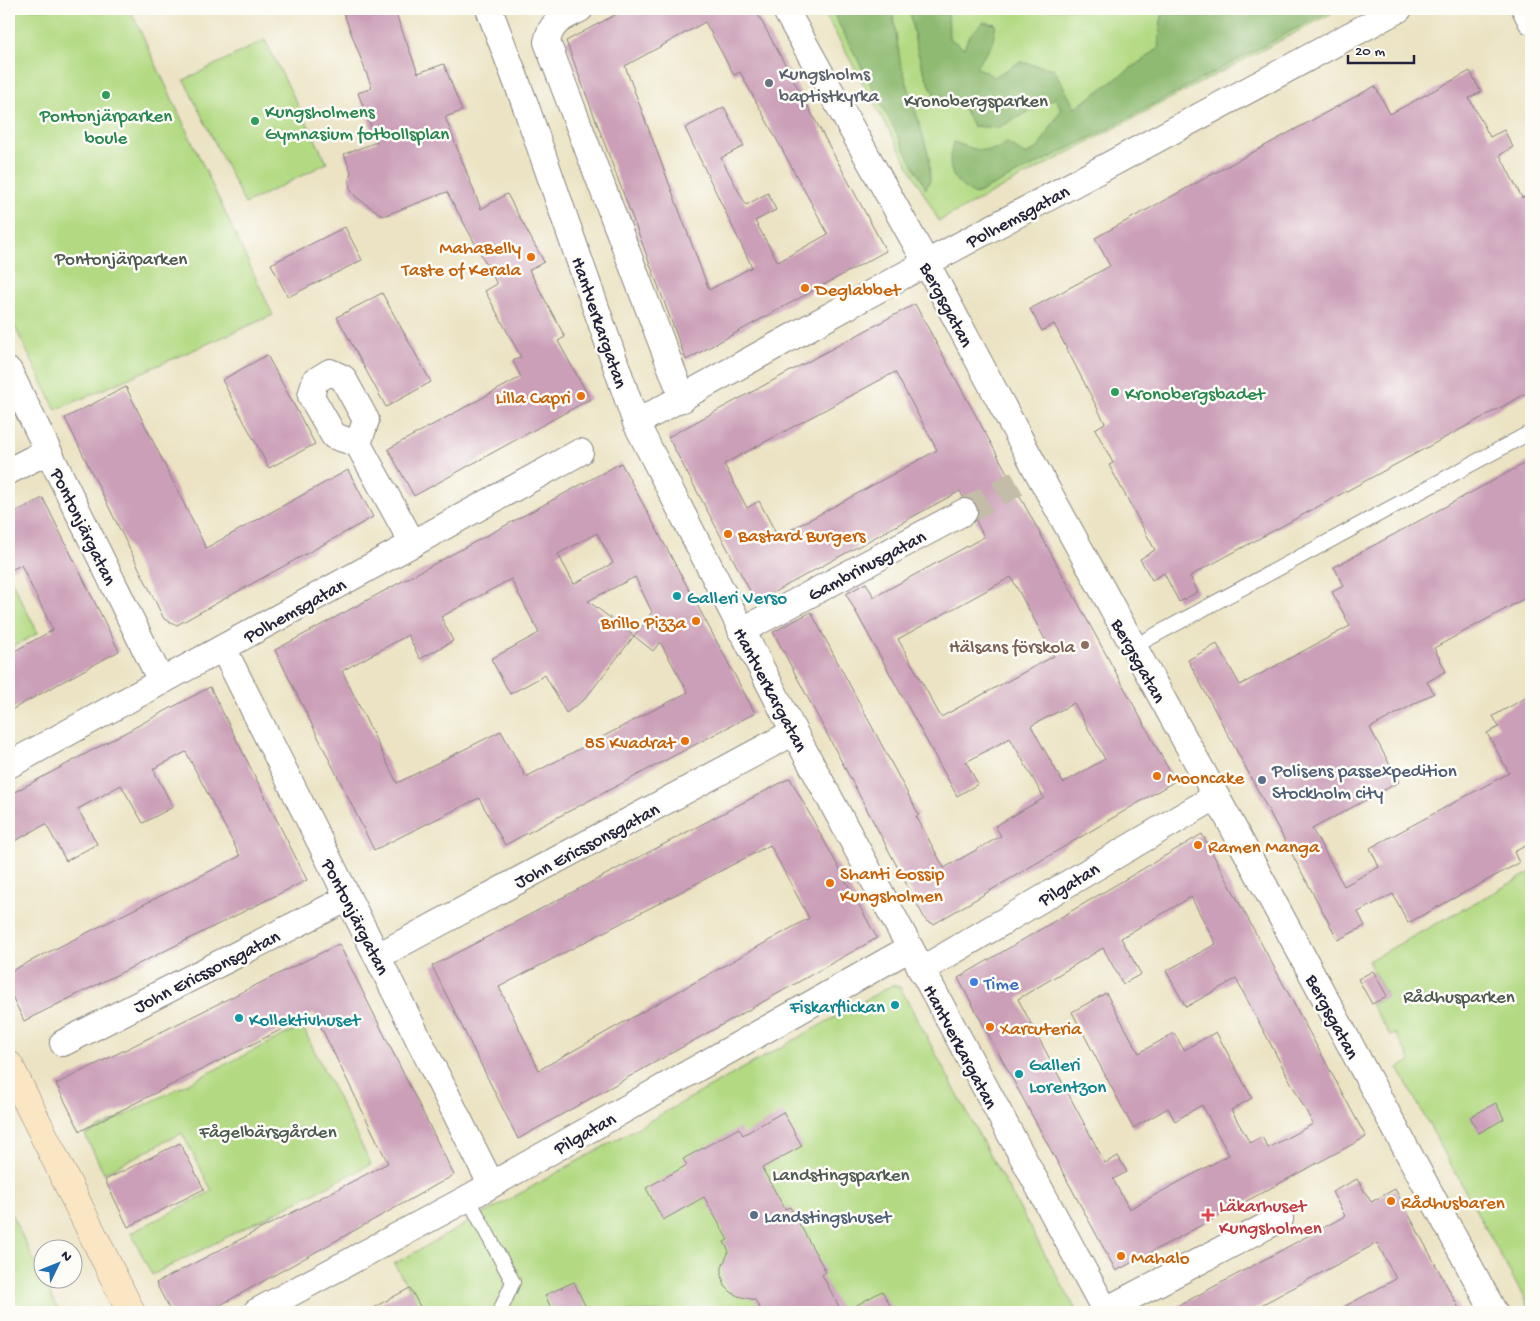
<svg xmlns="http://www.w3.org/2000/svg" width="1540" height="1321" font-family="'Gochi Hand',sans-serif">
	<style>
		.green { fill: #b3da83; stroke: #6a7e5f }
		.forest { fill: #8eba71; stroke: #586e56 }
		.building { fill: #cb9fb7; fill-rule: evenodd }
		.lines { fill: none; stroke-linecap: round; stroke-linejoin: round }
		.street-tunnel { stroke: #c3bca8; stroke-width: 26; stroke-dasharray: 26 13; stroke-linecap: butt }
		.lane-casing { stroke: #86827f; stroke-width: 16 }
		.street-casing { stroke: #86827f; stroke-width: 28 }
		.secondary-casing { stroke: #86827f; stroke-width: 29 }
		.lane { stroke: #fff; stroke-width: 14 }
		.street { stroke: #fff; stroke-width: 26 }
		.secondary { stroke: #fbe6c4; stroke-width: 28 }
		.worship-dot { fill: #6b7280; stroke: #fdfcf7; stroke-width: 2 }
		.leisure-dot { fill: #2e9e5b; stroke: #fdfcf7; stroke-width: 2 }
		.food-dot { fill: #e8710a; stroke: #fdfcf7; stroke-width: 2 }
		.culture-dot { fill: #0f9aa8; stroke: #fdfcf7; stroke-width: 2 }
		.education-dot { fill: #8d6e63; stroke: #fdfcf7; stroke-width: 2 }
		.service-dot { fill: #5c6f8a; stroke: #fdfcf7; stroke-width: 2 }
		.shop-dot { fill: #3f7fe0; stroke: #fdfcf7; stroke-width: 2 }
		.health-dot { fill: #e0444e; stroke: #fdfcf7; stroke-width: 2 }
		.labels { text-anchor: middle; stroke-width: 5; stroke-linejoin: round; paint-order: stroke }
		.worship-label { font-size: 19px; fill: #5b616d; stroke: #fdfcf7; text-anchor: start }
		.park-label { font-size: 19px; fill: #4e5951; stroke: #fdfcf7 }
		.leisure-label { font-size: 19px; fill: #27864d; stroke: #fdfcf7; text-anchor: start }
		.street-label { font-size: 19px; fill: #22223b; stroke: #fdfcf7 }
		.food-label { font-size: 19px; fill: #c56008; stroke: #fdfcf7; text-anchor: start }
		.culture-label { font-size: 19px; fill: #0d838f; stroke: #fdfcf7; text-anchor: start }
		.education-label { font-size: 19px; fill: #785e54; stroke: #fdfcf7; text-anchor: end }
		.service-label { font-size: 19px; fill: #4e5e75; stroke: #fdfcf7; text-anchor: start }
		.shop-label { font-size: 19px; fill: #366cbe; stroke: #fdfcf7; text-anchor: start }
		.health-label { font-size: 19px; fill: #be3a42; stroke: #fdfcf7; text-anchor: start }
	</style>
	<rect width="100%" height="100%" fill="#fdfcf7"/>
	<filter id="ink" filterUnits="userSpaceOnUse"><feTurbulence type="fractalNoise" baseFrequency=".02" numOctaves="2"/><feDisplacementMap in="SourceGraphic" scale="10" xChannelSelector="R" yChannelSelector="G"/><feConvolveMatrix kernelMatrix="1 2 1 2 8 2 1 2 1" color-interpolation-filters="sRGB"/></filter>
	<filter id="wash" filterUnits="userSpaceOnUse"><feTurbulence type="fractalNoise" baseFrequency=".0096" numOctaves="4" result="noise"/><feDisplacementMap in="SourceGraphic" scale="20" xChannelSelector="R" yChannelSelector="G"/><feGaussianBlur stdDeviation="1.12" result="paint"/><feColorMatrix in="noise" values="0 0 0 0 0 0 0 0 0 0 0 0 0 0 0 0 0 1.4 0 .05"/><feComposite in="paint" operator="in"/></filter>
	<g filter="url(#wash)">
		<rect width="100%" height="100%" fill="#ebe3c3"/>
		<g class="green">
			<path d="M9,9H130L273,315L56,410L9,315Z"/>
			<path d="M822,9H1340L939,221Z"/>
			<path d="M265,40L327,163L245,204L184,80Z"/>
			<path d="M11,580L38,633L9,649V581Z"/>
			<path d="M1531,872V1311L1398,1068L1411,1061L1395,1033L1390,1035L1371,1004L1387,996L1368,961Z"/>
			<path d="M892,985L900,987L986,1148L1077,1312H423L394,1264Z"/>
			<path d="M302,1026L371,1164L152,1275L131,1233L212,1191L182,1133L104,1173L85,1135Z"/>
			<path d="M9,1209L59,1312H9Z"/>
		</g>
		<g class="forest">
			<path d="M831,9H892L900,60L929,156L930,180L926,189Z"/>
			<path d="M910,9H948L949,38L964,48L969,36L983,22L996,24L992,45L976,67L994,77L1020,62L1054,69L1075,108L1158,49L1161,20L1165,9H1333L1100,133L974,195C969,191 960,186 956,180C948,170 949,152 954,142C972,149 989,156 1007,143L1026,155L1039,147L1061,110L1056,98L997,128L973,126L964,109L953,97L938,102C921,70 914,45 910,9Z"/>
		</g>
		<g id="blocks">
			<g class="building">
				<path d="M342,9H394L418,73L444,64L462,111L445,117L481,209L507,194L544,262L529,270L565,337L558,341L590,399L414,496L388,449L521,377L513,361L521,357L485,291L497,284L447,192L383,216L356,197L350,189L349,179L351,172L344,154L377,142L358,93L372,88Z"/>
				<path d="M626,9H755L886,251L686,360L566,41ZM705,22L734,75L740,72L828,234L778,262L755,221L776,210L768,193L746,205L721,158L744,146L724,107L685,128L752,267L709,290L625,66Z"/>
				<path d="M1470,71L1481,92L1469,98L1490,137L1504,130L1513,147L1500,155L1522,198L1531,193V391L1190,576L1198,592L1179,602L1164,573L1152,580L1140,559L1155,550L1109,465L1113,463L1095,429L1105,423L1054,324L1042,331L1030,309L1110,266L1095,238L1375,86L1390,114Z"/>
				<path d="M345,227L362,260L288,297L271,264Z"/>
				<path d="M382,293L431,382L386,407L337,317Z"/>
				<path d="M915,304L1175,781L934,924L926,921L773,632L811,612L919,815L916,816L944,868L1001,836L995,826L1044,798L1010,738L966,762L978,784L957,796L846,594L866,583L874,597L984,537L976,521L979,513L977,505L971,499L963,497L960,491L756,602L668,437ZM895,372L937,450L778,537L759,501L747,508L724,464ZM1011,577L1054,656L941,717L898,639ZM1074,703L1105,759L1063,783L1031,726Z"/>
				<path d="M267,355L315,444L269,468L222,380Z"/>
				<path d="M126,387L206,548L348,470L373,517L177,625L164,619L65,418Z"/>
				<path d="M1531,460V595L1434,648L1446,671L1427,682L1434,693L1370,728L1399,782L1312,829L1344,886L1379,867L1370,848L1509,773L1487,733L1499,727L1493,716L1531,695V843L1514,852L1519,863L1408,923L1393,894L1358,912L1365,926L1338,940L1188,660L1217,644L1240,685L1350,626L1332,592L1344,586L1334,567Z"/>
				<path d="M621,463L755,713L505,845L479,798L374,850L275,650ZM597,533L613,563L574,584L558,554ZM635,577L652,612L634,636L588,601ZM511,579L539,633L491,659L510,694L545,675L566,713L585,699L634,636L653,651L660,642L688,692L526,777L501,731L397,783L342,671L408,635L420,659L453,641L441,617Z"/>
				<path d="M43,498L119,651L9,711V654L53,630L21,565L9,571V515Z"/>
				<path d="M210,687L307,880L24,1021L9,990V972L240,856L186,752L153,769L173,807L143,823L121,785L78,809L97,844L66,861L46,824L9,844V795Z"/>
				<path d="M790,778L877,938L518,1139L432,966ZM770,845L809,918L539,1070L499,987Z"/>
				<path d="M1202,834L1366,1137L1116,1271L958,978ZM1191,897L1216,944L1166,971L1186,1007L1236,979L1313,1124L1268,1148L1262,1137L1250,1143L1231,1110L1252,1098L1216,1032L1184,1050L1174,1033L1139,1053L1106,993L1072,1012L1133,1128L1168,1108L1175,1121L1202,1105L1229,1155L1129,1209L1113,1179L1127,1172L1118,1156L1105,1163L1018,999L1103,948L1123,984L1141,974L1121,938Z"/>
				<path d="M339,944L454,1175L208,1312H171L156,1283L388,1163L314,1013L80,1131L56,1084Z"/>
				<path d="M1373,971L1387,996L1372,1004L1358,979Z"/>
				<path d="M1496,1103L1504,1119L1479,1133L1470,1117Z"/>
				<path d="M783,1112L802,1146L762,1168L785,1209L790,1207L826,1272L822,1275L842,1312H762L755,1300L738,1296L731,1292L725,1286L722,1276V1267L729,1251L724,1242L728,1240L704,1197L663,1220L646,1188L687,1165L683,1159L739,1128L743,1135Z"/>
				<path d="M180,1143L204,1189L128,1227L105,1180Z"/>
				<path d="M1357,1179L1371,1202L1395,1189L1461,1312H1334L1396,1279L1377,1243L1248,1312H1167L1345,1216L1332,1192Z"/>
				<path d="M574,1282L588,1312H553L545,1295Z"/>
				<path d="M410,1288L423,1312H365Z"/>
				<path d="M882,1291L894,1312H844Z"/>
			</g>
		</g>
	</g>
	<g filter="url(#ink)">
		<use href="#blocks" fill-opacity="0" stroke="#86827f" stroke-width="1"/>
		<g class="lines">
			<path class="street-tunnel" d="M964,512L1017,483"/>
			<defs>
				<g id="lane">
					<path d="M1133,647L1531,432"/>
					<path d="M468,1198L513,1282L500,1311L501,1312"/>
				</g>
				<g id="street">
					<path d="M489,9L525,104L636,423L794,732L1106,1312"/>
					<path d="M580,9C563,18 551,21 547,42L683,399"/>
					<path d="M785,9L927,264L1037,471L1228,818L1494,1312"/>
					<path d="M1525,9L1531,21"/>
					<path d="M9,371L161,681"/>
					<path d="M636,423L895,280L1399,9"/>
					<path d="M358,444L366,420L343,378L330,372L315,381L311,396L334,436L358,444L413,544"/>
					<path d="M9,471L48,451"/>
					<path d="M741,631L964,512"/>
					<path d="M223,648L491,1184"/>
					<path d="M9,765L580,452"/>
					<path d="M378,956L794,732"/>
					<path d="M921,970L1215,797"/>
					<path d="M63,1043L348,898"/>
					<path d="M256,1312L468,1198L910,948"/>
					<path d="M1102,1312L1280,1219"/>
				</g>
				<path id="secondary" d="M9,1065L131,1312"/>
			</defs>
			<use href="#lane" class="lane-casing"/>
			<use href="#street" class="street-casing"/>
			<use href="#secondary" class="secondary-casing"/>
			<use href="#lane" class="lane"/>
			<use href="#street" class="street"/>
			<use href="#secondary" class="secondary"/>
		</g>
	</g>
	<circle class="worship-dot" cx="769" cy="83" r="5"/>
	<g class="leisure-dot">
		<circle cx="106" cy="95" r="5"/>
		<circle cx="255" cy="121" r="5"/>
		<circle cx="1115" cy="392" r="5"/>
	</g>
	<g class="food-dot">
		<circle cx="531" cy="257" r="5"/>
		<circle cx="805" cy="288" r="5"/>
		<circle cx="581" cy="396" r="5"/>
		<circle cx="728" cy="534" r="5"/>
		<circle cx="696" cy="621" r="5"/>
		<circle cx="685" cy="741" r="5"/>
		<circle cx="1157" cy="776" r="5"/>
		<circle cx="1198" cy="845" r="5"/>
		<circle cx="830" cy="883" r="5"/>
		<circle cx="990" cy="1027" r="5"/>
		<circle cx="1391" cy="1201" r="5"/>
		<circle cx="1121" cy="1256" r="5"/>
	</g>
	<g class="culture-dot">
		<circle cx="677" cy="596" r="5"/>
		<circle cx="895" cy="1005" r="5"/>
		<circle cx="239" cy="1018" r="5"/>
		<circle cx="1019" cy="1074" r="5"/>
	</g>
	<circle class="education-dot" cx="1085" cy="645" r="5"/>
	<g class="service-dot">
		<circle cx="1262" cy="780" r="5"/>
		<circle cx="754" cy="1215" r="5"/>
	</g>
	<circle class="shop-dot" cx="974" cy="982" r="5"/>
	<path class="health-dot" d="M1205.5 1207.5h5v5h5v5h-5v5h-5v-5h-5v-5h5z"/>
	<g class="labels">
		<g class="worship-label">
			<text x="779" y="79">Kungsholms<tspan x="779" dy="22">baptistkyrka</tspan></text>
		</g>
		<g class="park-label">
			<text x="976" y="106">Kronobergsparken</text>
			<text x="121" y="264">Pontonjärparken</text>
			<text x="1459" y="1002">Rådhusparken</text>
			<text x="268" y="1137">Fågelbärsgården</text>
			<text x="841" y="1180">Landstingsparken</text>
		</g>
		<g class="leisure-label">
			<text x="265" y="117">Kungsholmens<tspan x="265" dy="22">Gymnasium fotbollsplan</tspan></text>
			<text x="106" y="121" text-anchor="middle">Pontonjärparken<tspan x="106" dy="22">boule</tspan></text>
			<text x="1125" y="399">Kronobergsbadet</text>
		</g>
		<g class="street-label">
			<text transform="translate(1017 215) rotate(-28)" y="7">Polhemsgatan</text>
			<text transform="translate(948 304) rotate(62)" y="7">Bergsgatan</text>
			<text transform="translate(601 322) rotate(71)" y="7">Hantverkargatan</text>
			<text transform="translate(85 526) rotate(64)" y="7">Pontonjärgatan</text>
			<text transform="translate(866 564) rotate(-28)" y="7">Gambrinusgatan</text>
			<text transform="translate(294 609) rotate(-29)" y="7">Polhemsgatan</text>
			<text transform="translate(1140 660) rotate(61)" y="7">Bergsgatan</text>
			<text transform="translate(772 689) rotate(62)" y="7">Hantverkargatan</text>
			<text transform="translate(586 844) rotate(-28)" y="7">John Ericssonsgatan</text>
			<text transform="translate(1068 883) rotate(-31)" y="7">Pilgatan</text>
			<text transform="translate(357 916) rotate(63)" y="7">Pontonjärgatan</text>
			<text transform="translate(206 970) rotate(-27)" y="7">John Ericssonsgatan</text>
			<text transform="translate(1334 1016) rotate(62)" y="7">Bergsgatan</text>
			<text transform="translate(962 1046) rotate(62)" y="7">Hantverkargatan</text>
			<text transform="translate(584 1132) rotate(-29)" y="7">Pilgatan</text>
		</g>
		<g class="food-label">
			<text x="521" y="253" text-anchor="end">MahaBelly<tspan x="521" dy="22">Taste of Kerala</tspan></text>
			<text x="815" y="295">Deglabbet</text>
			<text x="571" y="403" text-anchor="end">Lilla Capri</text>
			<text x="738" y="541">Bastard Burgers</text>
			<text x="686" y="628" text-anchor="end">Brillo Pizza</text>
			<text x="675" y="748" text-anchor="end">85 Kvadrat</text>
			<text x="1167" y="783">Mooncake</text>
			<text x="1208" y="852">Ramen Manga</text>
			<text x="840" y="879">Shanti Gossip<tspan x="840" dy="22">Kungsholmen</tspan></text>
			<text x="1000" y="1034">Xarcuteria</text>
			<text x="1401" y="1208">Rådhusbaren</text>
			<text x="1131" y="1263">Mahalo</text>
		</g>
		<g class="culture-label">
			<text x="687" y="603">Galleri Verso</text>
			<text x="885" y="1012" text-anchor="end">Fiskarflickan</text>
			<text x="249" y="1025">Kollektivhuset</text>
			<text x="1029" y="1070">Galleri<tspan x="1029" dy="22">Lorentzon</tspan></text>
		</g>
		<g class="education-label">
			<text x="1075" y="652">Hälsans förskola</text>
		</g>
		<g class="service-label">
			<text x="1272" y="776">Polisens passexpedition<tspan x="1272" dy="22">Stockholm city</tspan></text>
			<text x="764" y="1222">Landstingshuset</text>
		</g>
		<g class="shop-label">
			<text x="984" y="989">Time</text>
		</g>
		<g class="health-label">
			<text x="1219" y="1211">Läkarhuset<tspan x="1219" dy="22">Kungsholmen</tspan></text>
		</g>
	</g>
	<rect width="1540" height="1321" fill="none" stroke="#fdfcf7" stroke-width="30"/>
	<g transform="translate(58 1264) rotate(47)"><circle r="24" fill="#fdfcf7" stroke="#a5a5ac"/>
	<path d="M0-4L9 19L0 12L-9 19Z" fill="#1f6fb2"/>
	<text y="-8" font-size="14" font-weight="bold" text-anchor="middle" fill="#22223b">N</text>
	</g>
	<path d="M1348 55v8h66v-8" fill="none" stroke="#22223b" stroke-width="2.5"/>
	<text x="1355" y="55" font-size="15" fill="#22223b" stroke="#fdfcf7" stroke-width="4" paint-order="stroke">20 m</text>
</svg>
